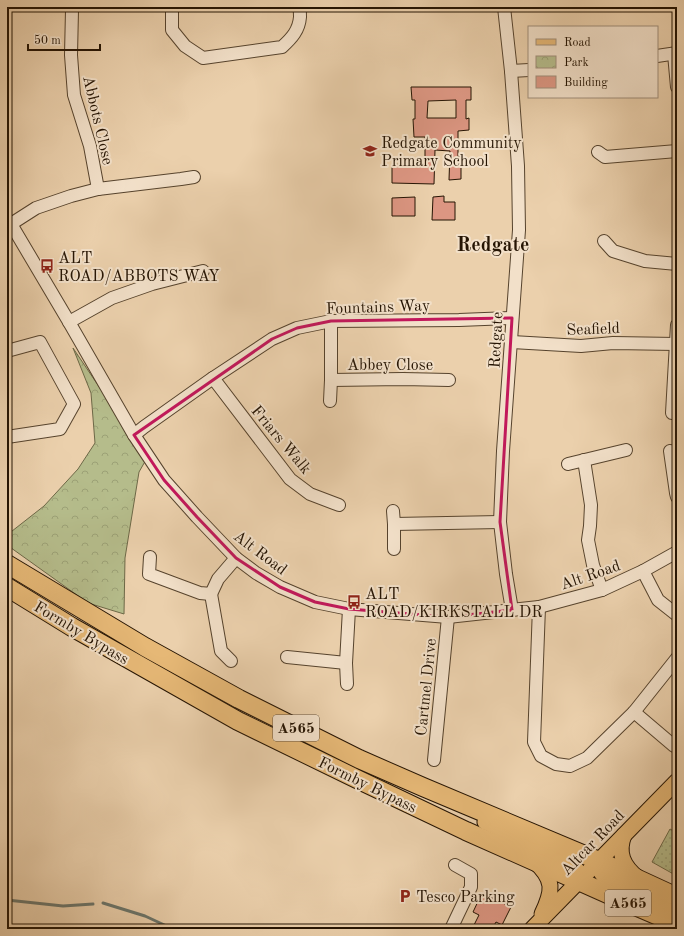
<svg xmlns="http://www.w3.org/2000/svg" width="684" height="936" font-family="'Old Standard TT',serif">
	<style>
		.park { fill: url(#park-crowns); stroke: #6d6847 }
		.garden { fill: url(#garden-dots); stroke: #6d6847 }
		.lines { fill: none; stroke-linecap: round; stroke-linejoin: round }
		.stream { stroke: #6b756b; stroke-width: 3 }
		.building { fill: #dc9682; stroke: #251403; fill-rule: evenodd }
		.minor-casing { stroke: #56432d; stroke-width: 14 }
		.major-casing { stroke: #251403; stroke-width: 17 }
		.highway-casing { stroke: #251403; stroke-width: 20 }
		.minor { stroke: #f2e0c9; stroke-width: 12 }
		.major { stroke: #e6b876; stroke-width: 15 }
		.highway { stroke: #e6b876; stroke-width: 18 }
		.marked { fill: none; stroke: #c2185b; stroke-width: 3; stroke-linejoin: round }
		.labels { text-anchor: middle; stroke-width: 4; stroke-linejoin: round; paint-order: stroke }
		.shield { fill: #f2e0c9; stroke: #62513e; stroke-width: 1 }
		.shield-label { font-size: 15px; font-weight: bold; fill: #251403 }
		.street-label { font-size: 16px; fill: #251403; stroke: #f2e0c9 }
		.poi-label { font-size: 16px; fill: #251403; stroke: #f2e0c9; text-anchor: start }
		.district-label { font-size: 20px; font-weight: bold; fill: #251403; stroke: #f2e0c9 }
	</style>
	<defs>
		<pattern id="park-crowns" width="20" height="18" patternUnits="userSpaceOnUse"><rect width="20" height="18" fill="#b5bc8b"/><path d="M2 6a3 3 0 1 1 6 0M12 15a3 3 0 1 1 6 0" fill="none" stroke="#9ca176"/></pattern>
		<pattern id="garden-dots" width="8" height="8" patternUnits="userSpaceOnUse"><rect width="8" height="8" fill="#b5bc8b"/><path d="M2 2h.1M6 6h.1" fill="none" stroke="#9ca176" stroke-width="1.8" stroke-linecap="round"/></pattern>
	</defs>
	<rect width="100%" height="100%" fill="#ebd0ac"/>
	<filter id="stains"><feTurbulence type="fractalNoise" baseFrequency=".005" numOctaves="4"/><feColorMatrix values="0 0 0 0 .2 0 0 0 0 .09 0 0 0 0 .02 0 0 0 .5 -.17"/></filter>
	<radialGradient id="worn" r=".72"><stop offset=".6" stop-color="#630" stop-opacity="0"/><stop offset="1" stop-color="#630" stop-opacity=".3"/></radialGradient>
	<path class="park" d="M73,348L147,458L139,472L125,558L124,614L88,603L7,545V535L44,506L78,469L95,443L91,393Z"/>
	<path class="garden" d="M670,829L677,833V876L652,862Z"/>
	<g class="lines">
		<g class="stream">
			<path d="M7,900L63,906L93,904"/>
			<path d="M103,903L145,916L173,929"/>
		</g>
	</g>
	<g class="building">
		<path d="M411,87H471V100H466V119L469,118V130L458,131V157H461V179L449,180L450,151L435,150L434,184L392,183V164L425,166V137H414L413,119H415V100H412ZM456,100V118H427L428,101Z"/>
		<path d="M444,196V202H455V220H432L433,197Z"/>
		<path d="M415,197V216H392V198Z"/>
		<path d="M482,893L511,907L502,925L496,922L492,929H472L479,915L473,912Z"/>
	</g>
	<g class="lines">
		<defs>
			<g id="minor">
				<path d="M172,7V30L185,46L203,58L282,47C292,38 299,30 300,17C300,13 300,10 299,7"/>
				<path d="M504,7L511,71L518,166L519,230L503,451L500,522L506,574L512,610"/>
				<path d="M72,10L71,55L74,95L90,146L98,189"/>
				<path d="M674,54L677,87"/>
				<path d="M657,56L677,53"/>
				<path d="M511,71L529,70"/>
				<path d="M598,152L605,157L677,151"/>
				<path d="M7,220L11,224L69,322L134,435L164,480L197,517L236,558L256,573L280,587L315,602L349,609L448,617L539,607L602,590L643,571L677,552"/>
				<path d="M11,224L36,208L71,196L98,189L181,179L194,177"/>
				<path d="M604,241L613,251L645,261L677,264"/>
				<path d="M69,322L112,298L152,284L203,271"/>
				<path d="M512,342L581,346L613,343L676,344"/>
				<path d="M7,351L40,342L74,404L60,429L7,437"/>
				<path d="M213,378L290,479L310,494L339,505"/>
				<path d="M331,380L403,379L449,380"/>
				<path d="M330,401L331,380V321"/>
				<path d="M672,413L677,325"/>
				<path d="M134,435L144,427L213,378L272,339L297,328L331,321L459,320L512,318"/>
				<path d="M670,451L676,493L677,497"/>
				<path d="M584,460L591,505L590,526L588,540L593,565L602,590"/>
				<path d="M568,464L626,450"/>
				<path d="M393,511L394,524V549"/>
				<path d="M394,524L500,522"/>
				<path d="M150,557L149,574L200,593L211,594L218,579L236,558"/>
				<path d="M643,571L658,600L677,615"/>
				<path d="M211,594L221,651L231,661"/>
				<path d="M539,607L534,742L541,756L556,764L570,766L587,758L634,712L677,658"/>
				<path d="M287,657L346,663"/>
				<path d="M347,684L346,663L349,609"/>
				<path d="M634,712L674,746"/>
				<path d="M434,760L448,617"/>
				<path d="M451,929L471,887V874L455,865"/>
			</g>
			<g id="major">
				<path d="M485,822L567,861C574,866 582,872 579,882"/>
				<path d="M624,835C617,853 623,866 638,878"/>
				<path d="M534,861C555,880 553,891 542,914"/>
				<path d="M599,861C597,869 602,874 607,880L677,915"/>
				<path d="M532,929L677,781"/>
			</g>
			<g id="highway">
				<path d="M7,564L145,647L239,699L359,759L423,787L599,861L677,897"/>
				<path d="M7,587L72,627L238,721L359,780L466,831L619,899L677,924"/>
			</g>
		</defs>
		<use href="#minor" class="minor-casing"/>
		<use href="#major" class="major-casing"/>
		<use href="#highway" class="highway-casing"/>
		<use href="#minor" class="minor"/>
		<use href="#major" class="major"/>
		<use href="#highway" class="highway"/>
	</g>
	<path class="marked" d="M512,318L500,522L512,610L448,617L349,609L315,602L280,587L236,558L197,517L164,480L134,435L272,339L297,328L331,321Z"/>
	<defs>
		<symbol id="school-bare" viewBox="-9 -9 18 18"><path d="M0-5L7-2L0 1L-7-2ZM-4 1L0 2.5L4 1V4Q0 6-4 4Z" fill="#8f2418" stroke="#f2e0c9" stroke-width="2.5" paint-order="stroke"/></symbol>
		<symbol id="bus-bare" viewBox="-9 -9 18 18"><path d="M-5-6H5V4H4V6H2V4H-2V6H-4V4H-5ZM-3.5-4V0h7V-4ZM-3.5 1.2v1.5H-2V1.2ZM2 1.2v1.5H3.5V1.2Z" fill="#8f2418" stroke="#f2e0c9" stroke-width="2.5" paint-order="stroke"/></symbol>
		<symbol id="parking-bare" viewBox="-9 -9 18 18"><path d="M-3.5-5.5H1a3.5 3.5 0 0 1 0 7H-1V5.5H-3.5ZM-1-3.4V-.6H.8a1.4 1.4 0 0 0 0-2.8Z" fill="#8f2418" stroke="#f2e0c9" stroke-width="2.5" paint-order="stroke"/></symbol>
	</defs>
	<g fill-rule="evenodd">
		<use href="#school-bare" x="360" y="141" width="20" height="20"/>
		<use href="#bus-bare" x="37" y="256" width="20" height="20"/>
		<use href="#bus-bare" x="344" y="592" width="20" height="20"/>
		<use href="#parking-bare" x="395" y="886" width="20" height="20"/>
	</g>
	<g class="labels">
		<g class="shield">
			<rect x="273" y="715" width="46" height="26" rx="3"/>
			<rect x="605" y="890" width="46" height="26" rx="3"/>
		</g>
		<g class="shield-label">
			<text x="296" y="733">A565</text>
			<text x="628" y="908">A565</text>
		</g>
		<g class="street-label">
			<text transform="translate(99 120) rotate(77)" y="6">Abbots Close</text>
			<text transform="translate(378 306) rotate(-2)" y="6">Fountains Way</text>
			<text transform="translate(593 328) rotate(-2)" y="6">Seafield</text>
			<text transform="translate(495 340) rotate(-87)" y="6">Redgate</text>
			<text x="390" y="370">Abbey Close</text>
			<text transform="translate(282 439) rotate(50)" y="6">Friars Walk</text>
			<text transform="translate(261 552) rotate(37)" y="6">Alt Road</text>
			<text transform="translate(590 574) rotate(-19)" y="6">Alt Road</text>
			<text transform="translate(82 632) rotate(31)" y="6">Formby Bypass</text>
			<text transform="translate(425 687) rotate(-84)" y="6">Cartmel Drive</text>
			<text transform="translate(368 784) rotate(26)" y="6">Formby Bypass</text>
			<text transform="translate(592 842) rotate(-46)" y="6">Altcar Road</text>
		</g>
		<g class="poi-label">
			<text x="381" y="148">Redgate Community<tspan x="381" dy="18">Primary School</tspan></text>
			<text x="58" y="263">ALT<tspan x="58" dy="18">ROAD/ABBOTS WAY</tspan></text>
			<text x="365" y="599">ALT<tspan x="365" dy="18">ROAD/KIRKSTALL DR</tspan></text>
			<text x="416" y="902">Tesco Parking</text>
		</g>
		<g class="district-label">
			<text x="493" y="251">Redgate</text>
		</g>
	</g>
	<rect width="684" height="936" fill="none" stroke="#ebd0ac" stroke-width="24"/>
	<rect x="8" y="8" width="668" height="920" fill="none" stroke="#251403" stroke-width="2"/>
	<rect x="12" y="12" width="660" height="912" fill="none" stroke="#251403"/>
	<rect x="528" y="26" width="130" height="72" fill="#f2e0c9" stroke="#a08e7a"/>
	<rect x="536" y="39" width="20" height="6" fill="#e6b876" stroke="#a08e7a"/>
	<text x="564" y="46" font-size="12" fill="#251403">Road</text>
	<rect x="536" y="56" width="20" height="12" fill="url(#park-crowns)" stroke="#a08e7a"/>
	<text x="564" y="66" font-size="12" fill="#251403">Park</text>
	<rect x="536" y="76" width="20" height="12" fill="#dc9682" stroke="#a08e7a"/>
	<text x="564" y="86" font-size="12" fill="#251403">Building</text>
	<path d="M28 44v6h72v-6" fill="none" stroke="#251403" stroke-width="2"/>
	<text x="34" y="44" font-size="12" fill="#251403" stroke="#f2e0c9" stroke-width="3" paint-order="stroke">50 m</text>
	<rect width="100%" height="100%" filter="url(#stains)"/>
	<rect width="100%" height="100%" fill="url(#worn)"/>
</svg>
